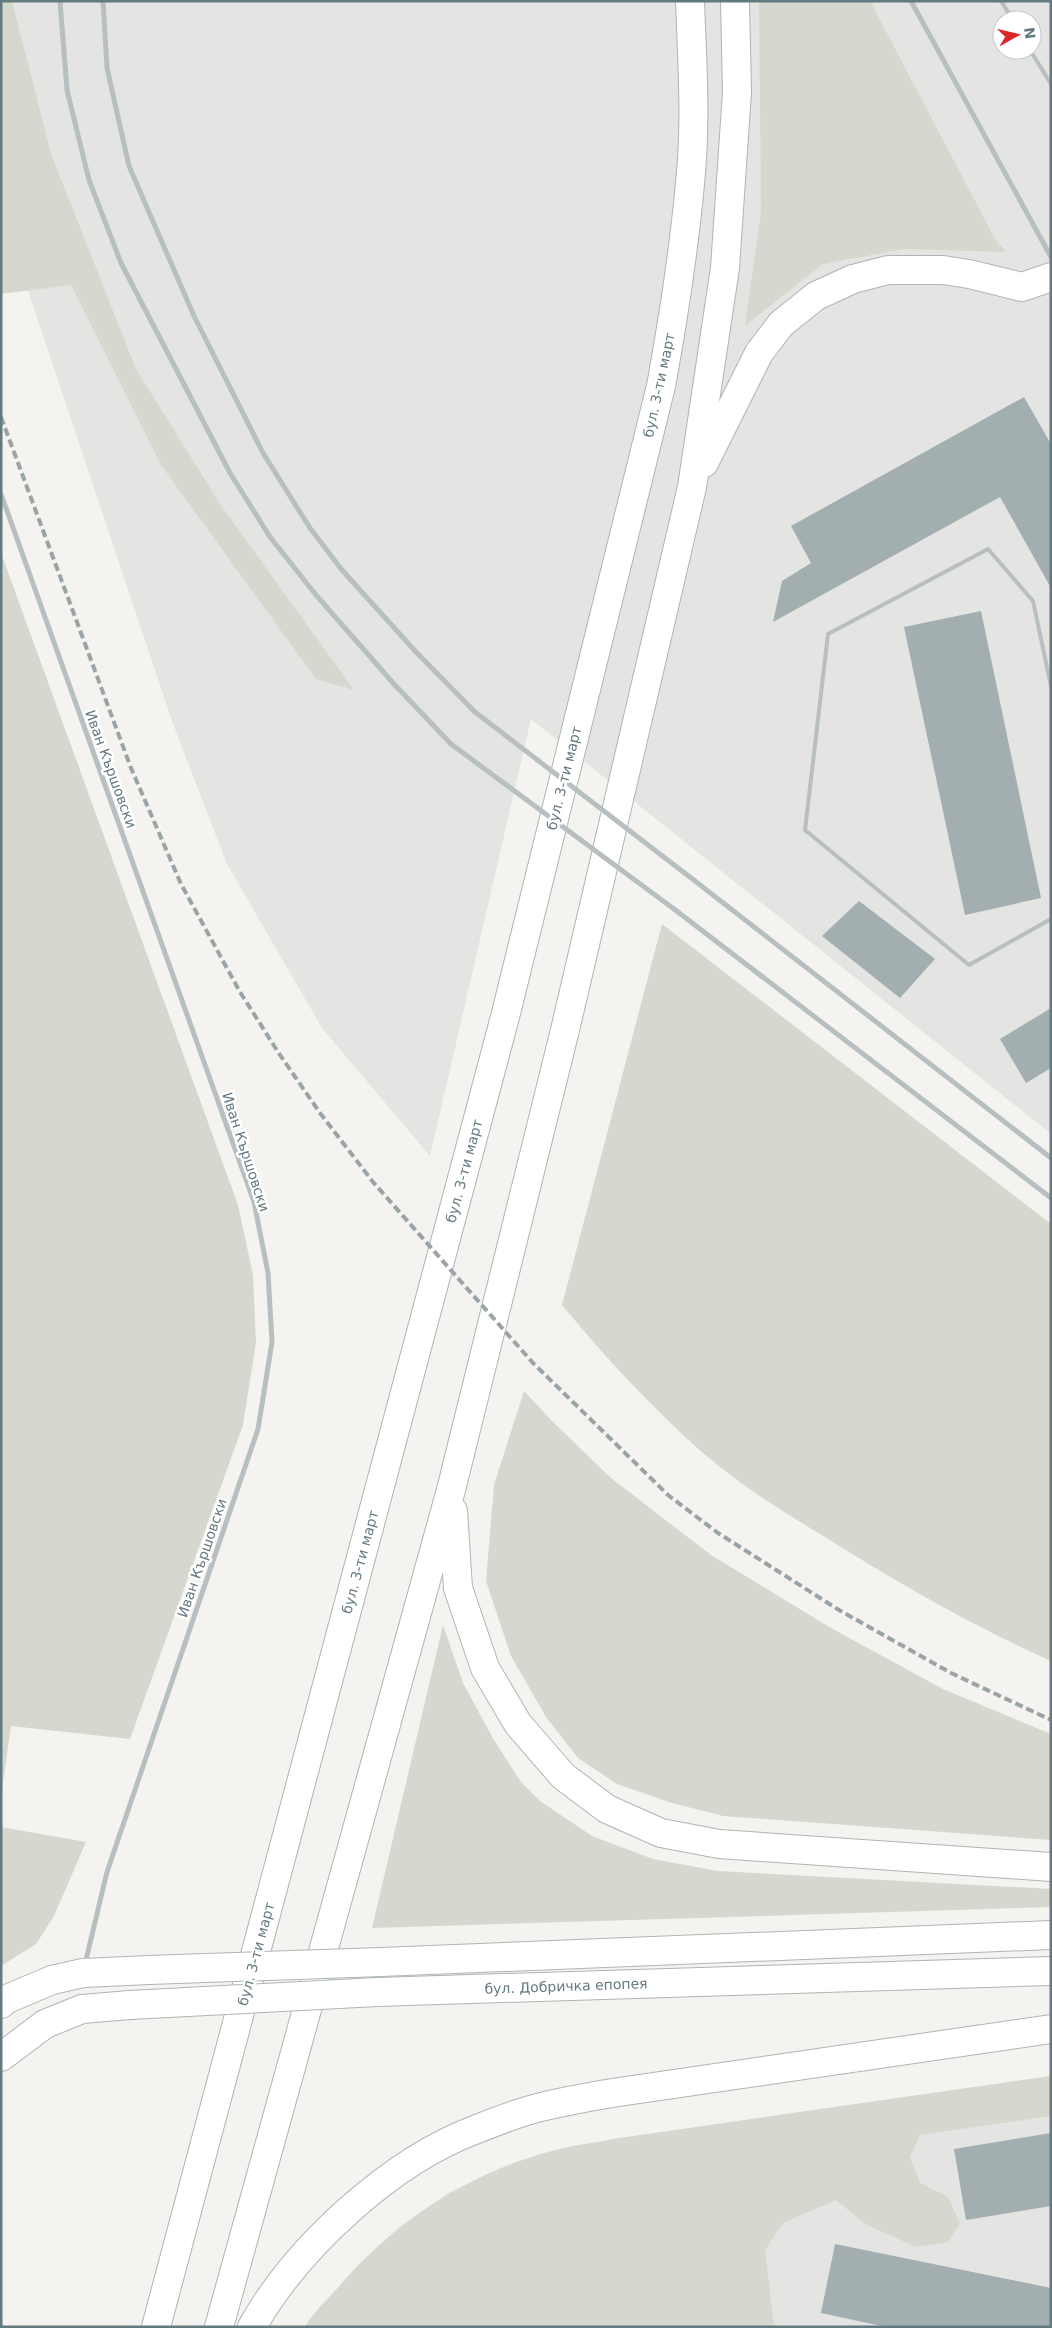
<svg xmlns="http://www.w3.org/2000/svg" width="1052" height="2328" font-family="'DejaVu Sans',sans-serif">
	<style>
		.built { fill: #e4e4e3; fill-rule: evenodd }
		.green { fill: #d5d8cf }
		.building { fill: #a3aeb0 }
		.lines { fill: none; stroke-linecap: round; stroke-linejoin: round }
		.secondary-casing { stroke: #adb5b7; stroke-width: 30 }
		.service { stroke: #b8bfc0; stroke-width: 4 }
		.minor { stroke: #b8bfc0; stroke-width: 5 }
		.secondary { stroke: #fff; stroke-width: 28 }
		.rail { stroke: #9aa4a7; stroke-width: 4; stroke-dasharray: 8 4; stroke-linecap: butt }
		.secondary-bridge-casing { stroke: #adb5b7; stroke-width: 30; stroke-linecap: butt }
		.minor-bridge { stroke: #b8bfc0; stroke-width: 5 }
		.secondary-bridge { stroke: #fff; stroke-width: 28 }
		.labels { text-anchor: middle; stroke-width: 5; stroke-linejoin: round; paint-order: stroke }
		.street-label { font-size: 14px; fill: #637a80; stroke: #fff }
	</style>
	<rect width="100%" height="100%" fill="#f4f3ef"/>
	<g class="built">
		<path d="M1,1H1051V1134L531,719L430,1156L322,1028L227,864L173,724L1,210ZM1002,20H1032V50H1002Z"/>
		<path d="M1051,2076V2327H305L355,2268L399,2227L448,2193L492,2172L552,2151L620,2138Z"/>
	</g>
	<g class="green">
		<path d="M1,1H12L51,154L136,369L220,504L354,690L316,679L161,465L71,285L1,294Z"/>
		<path d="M759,1H870L995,239L1006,252L904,249L823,264L745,326L761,212Z"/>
		<path d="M1,553L238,1205L253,1275L256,1342L243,1425L130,1739L11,1726L1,1797Z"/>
		<path d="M662,924L1051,1224V1661C973,1626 898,1583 825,1537C783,1512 740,1485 703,1453C652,1408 606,1358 562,1305Z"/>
		<path d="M524,1391L552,1421L611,1478L711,1555L831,1628L943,1689L1051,1734V1840L723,1816L672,1803L617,1784L578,1758L546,1717L511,1656L486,1581L494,1485Z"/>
		<path d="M443,1625L463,1683L494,1740L521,1782L540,1801L592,1836L653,1859L718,1871L1051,1889V1907L372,1928Z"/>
		<path d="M1,1827L86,1842L54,1916L36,1944L1,1966Z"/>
		<path d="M1051,2076V2116L920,2135L910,2157L920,2183L948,2197L960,2223L948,2242L916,2247L865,2224L836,2200L783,2223L765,2250L774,2327H305C314,2311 330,2297 342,2283C397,2220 471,2172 552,2151C574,2145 598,2142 620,2138Z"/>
	</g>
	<g class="building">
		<path d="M1024,397L1051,444V588L1000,497L773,622L782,581L811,563L791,526Z"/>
		<path d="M981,611L1041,898L965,915L904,627Z"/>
		<path d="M859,901L935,959L900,998L822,936Z"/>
		<path d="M1051,1008V1068L1026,1083L1000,1039Z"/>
		<path d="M1051,2133V2206L966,2220L954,2149Z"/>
		<path d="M835,2244L1051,2288V2327H886L821,2313Z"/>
	</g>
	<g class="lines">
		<defs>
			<g id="secondary">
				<path d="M704,463L759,353L781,324L816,296L853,279L888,270H943L969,274L1022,287L1051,277"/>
				<path d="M453,1511L458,1588L485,1668L518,1724L563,1776L607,1809L661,1833L719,1844L1051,1867"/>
				<path d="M381,1962L1051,1935"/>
				<path d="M377,1992L1051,1971"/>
				<path d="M1,2004L7,1999L52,1980L83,1973L149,1970"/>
				<path d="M1,2057L45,2024L82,2009L130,2005"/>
				<path d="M156,2327L505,1017L661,386C674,315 685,244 691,172C696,116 692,58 690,1"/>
				<path d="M219,2327L451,1490L565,1030L692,487L725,268L737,92L735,1"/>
				<path d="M252,2327C297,2247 391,2161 477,2129C497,2121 520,2112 541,2107C565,2101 589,2097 612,2093L1051,2029"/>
			</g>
		</defs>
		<use href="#secondary" class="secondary-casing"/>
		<g class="service">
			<path d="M1001,1L1013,20"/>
			<path d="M1030,50L1051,84"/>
			<path d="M1051,686L1033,601L988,549L828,634L805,830L969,965L1051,919"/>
		</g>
		<g class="minor">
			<path d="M60,1L67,90L89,180L121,263L230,473L270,537L316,595L394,684L451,744"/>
			<path d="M103,1L107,68L129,166L194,316L263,453L310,528L342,570L416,652L475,712"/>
			<path d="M911,1L1051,257"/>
			<path d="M1,494L254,1202L268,1273L272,1342L258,1429L107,1872L85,1964"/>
			<path d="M695,881L1051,1158"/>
			<path d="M674,909L1051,1198"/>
		</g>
		<use href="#secondary" class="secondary"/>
		<path class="rail" d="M1,417L131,768L181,884L240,992L278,1052L320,1113L373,1182L533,1363L668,1495L718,1533L839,1610L951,1673L1051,1720"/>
		<defs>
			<g id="secondary-bridge">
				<path d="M149,1970L381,1962"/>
				<path d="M130,2005L377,1992"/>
			</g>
		</defs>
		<use href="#secondary-bridge" class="secondary-bridge-casing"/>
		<g class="minor-bridge">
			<path d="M475,712L695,881"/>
			<path d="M451,744L674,909"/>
		</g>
		<use href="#secondary-bridge" class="secondary-bridge"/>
	</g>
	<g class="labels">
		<g class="street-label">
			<text transform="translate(659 385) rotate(-78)" y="5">бул. 3-ти март</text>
			<text transform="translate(111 769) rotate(70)" y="5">Иван Кършовски</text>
			<text transform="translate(564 778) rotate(-76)" y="5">бул. 3-ти март</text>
			<text transform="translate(246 1152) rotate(72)" y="5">Иван Кършовски</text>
			<text transform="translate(464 1171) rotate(-75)" y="5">бул. 3-ти март</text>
			<text transform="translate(202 1558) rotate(-71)" y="5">Иван Кършовски</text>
			<text transform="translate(360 1562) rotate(-75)" y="5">бул. 3-ти март</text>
			<text transform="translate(256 1954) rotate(-75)" y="5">бул. 3-ти март</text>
			<text transform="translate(566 1986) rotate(-2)" y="5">бул. Добричка епопея</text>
		</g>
	</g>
	<rect width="1052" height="2328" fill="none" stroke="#637a80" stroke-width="5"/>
	<g transform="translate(1017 35) rotate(82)"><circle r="24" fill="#ffffff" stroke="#c1cacc"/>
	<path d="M0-4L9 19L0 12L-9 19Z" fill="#dd262a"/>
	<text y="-8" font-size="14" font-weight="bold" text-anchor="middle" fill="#637a80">N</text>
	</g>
</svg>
